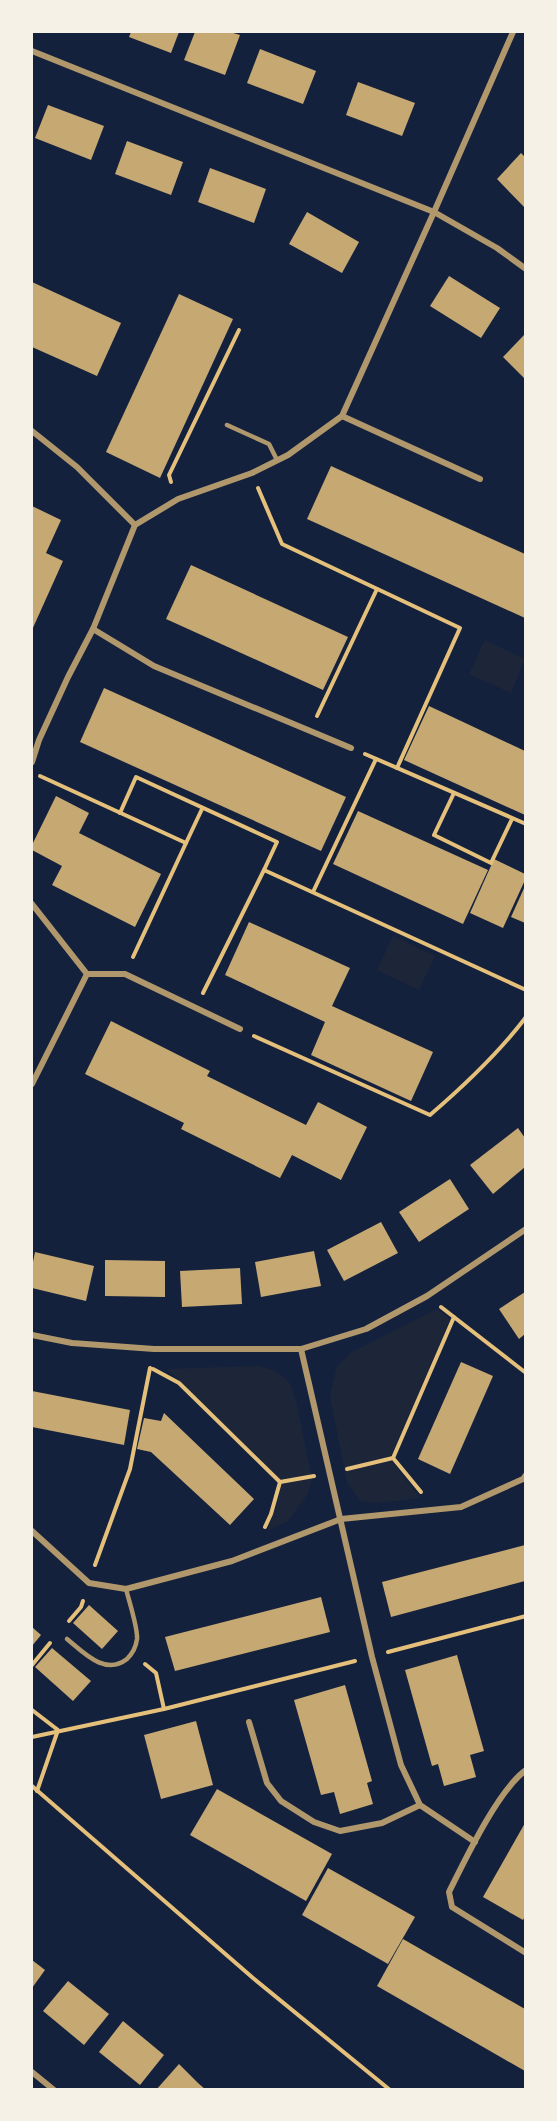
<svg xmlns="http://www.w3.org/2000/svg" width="557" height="2121" font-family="'Fira Sans',sans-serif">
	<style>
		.green { fill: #1d2539 }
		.building { fill: #c6a872 }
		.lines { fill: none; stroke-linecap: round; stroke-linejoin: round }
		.path { stroke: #e5c07b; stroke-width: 4 }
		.service { stroke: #b1986c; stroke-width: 4.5 }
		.minor { stroke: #b1986c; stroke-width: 6 }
	</style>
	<rect width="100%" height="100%" fill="#14213d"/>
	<g class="green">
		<path d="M485,640L525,659L511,693L469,674Z"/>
		<path d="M393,936L435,956L419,990L377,970Z"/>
		<path d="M437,1309L450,1319L390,1459L420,1498L378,1503L360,1501L347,1482L330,1396L337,1366L352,1352Z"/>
		<path d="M259,1366L274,1370L289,1382L296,1400L312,1480L307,1495L288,1521L267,1531L276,1507L282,1481L167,1369Z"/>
	</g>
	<g class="building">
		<path d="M131,32H179L171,53L129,37Z"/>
		<path d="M195,32H230L240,35L225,75L184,60Z"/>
		<path d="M260,49L316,71L303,104L247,83Z"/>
		<path d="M358,82L415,103L402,136L346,115Z"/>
		<path d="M48,105L104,126L91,160L35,138Z"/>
		<path d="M127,141L183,162L171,195L115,174Z"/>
		<path d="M521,153L525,157V208L497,179Z"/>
		<path d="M210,168L266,189L254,223L198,202Z"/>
		<path d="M307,212L359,242L342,273L289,244Z"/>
		<path d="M449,276L500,308L481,338L430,306Z"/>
		<path d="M32,282L121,323L97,376L32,347Z"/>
		<path d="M179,294L233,319L160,478L106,452Z"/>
		<path d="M525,334V379L503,357Z"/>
		<path d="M331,466L525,554V618L307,519Z"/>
		<path d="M32,506L61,520L46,553L63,561L32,630Z"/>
		<path d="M191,565L348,637L323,690L166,619Z"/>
		<path d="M104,688L346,797L321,851L80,742Z"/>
		<path d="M429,706L525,751V815L404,760Z"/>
		<path d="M56,796L89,813L79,833L161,874L135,927L52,885L62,866L32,850V845Z"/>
		<path d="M358,811L488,870L463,924L333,864Z"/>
		<path d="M494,859L525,874V880L503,928L470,913Z"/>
		<path d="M525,886V923L511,917Z"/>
		<path d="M249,922L350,968L332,1006L433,1052L411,1101L311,1055L325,1022L225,975Z"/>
		<path d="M111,1021L210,1071L207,1076L306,1125L318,1102L367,1127L341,1180L292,1155L280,1178L181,1129L184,1123L85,1074Z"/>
		<path d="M518,1128L525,1138V1167L493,1194L470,1165Z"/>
		<path d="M450,1179L469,1209L419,1242L399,1212Z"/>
		<path d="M381,1222L398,1253L344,1281L327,1250Z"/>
		<path d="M314,1251L321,1286L261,1297L255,1262Z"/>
		<path d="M35,1252L94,1266L86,1301L32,1288V1267Z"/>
		<path d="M105,1260L165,1261V1297L105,1296Z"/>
		<path d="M240,1268L242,1304L182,1307L180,1271Z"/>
		<path d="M525,1292V1334L519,1339L499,1309Z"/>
		<path d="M461,1362L493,1376L450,1474L418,1459Z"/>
		<path d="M32,1391L130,1410L124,1445L32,1427Z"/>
		<path d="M164,1413L254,1499L230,1525L151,1452L137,1449L144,1418L161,1421Z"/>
		<path d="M525,1545V1581L391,1617L382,1582Z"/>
		<path d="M321,1597L330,1632L175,1671L165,1637Z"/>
		<path d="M89,1605L118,1631L102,1649L73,1623Z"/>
		<path d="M32,1627L41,1635L32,1646Z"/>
		<path d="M52,1648L91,1681L73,1701L35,1667Z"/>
		<path d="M457,1655L484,1751L470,1755L476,1777L444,1786L438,1764L432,1766L405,1670Z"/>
		<path d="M345,1685L372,1781L367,1783L373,1804L340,1814L334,1792L321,1795L294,1700Z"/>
		<path d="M196,1721L213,1785L161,1799L144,1735Z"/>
		<path d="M217,1789L332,1854L306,1901L190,1835Z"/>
		<path d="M525,1823V1916L523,1920L483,1897Z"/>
		<path d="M328,1868L415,1917L388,1964L302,1915Z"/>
		<path d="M403,1939L525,2009V2071L377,1986Z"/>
		<path d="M32,1960L45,1970L32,1988Z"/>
		<path d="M68,1981L109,2014L84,2045L43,2011Z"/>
		<path d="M123,2021L164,2055L140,2085L99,2052Z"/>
		<path d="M179,2064L198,2083L206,2090H156Z"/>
	</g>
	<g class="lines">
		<g class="path">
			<path d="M171,482L169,475L239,330"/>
			<path d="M258,488L282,544L460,628L397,768"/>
			<path d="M317,716L377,589"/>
			<path d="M365,754L526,824"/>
			<path d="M40,776L186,843L202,809"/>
			<path d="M454,793L434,835L491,863L512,819"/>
			<path d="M120,813L136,777L277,842L264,870"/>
			<path d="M313,892L376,759"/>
			<path d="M133,957L186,843"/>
			<path d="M203,993L264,870L526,990"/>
			<path d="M254,1036L430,1115C465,1085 498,1054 526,1017"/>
			<path d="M441,1307L526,1373"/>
			<path d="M153,1369L179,1383L280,1482"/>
			<path d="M347,1469L393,1458"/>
			<path d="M421,1492L393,1458L454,1317"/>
			<path d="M265,1527L271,1514L280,1482L314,1476"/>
			<path d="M95,1565L130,1469L150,1368"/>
			<path d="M69,1621L81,1607L83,1601"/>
			<path d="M388,1652L526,1616"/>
			<path d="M145,1664L156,1673L164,1709"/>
			<path d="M32,1665L50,1643"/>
			<path d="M32,1710L58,1730L37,1791"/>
			<path d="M32,1737L164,1709L355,1661"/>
			<path d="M32,1786L253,1978L390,2090"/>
		</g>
		<g class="service">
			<path d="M227,425L269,444L277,460"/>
			<path d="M67,1639C84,1653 105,1676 127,1659C132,1654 136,1647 137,1639C138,1628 129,1601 126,1589"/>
		</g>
		<g class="minor">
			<path d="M513,32L434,212L497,248L526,269"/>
			<path d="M32,51L434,212L342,416L288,455L252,473L178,499L135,525L93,629L68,677L39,740L32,762"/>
			<path d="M342,416L480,479"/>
			<path d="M32,431L77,467L135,525"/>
			<path d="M93,629L154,666L351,748"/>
			<path d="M32,904L87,974H125L240,1029"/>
			<path d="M32,1084L87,974"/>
			<path d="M32,1335L72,1343L154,1349H301L366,1329L427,1296L526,1229"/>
			<path d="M301,1349L372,1657L401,1765L420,1805L475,1842"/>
			<path d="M32,1531L89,1583L126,1589L232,1561L341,1519L461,1507L523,1479L526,1475"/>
			<path d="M249,1722L267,1783L281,1801L314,1822L340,1831L382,1823L420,1805"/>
			<path d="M526,1770C498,1790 465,1860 449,1892L452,1907L526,1953"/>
			<path d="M32,2072L54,2090"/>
		</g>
	</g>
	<rect width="557" height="2121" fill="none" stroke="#f6f1e7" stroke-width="66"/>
</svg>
